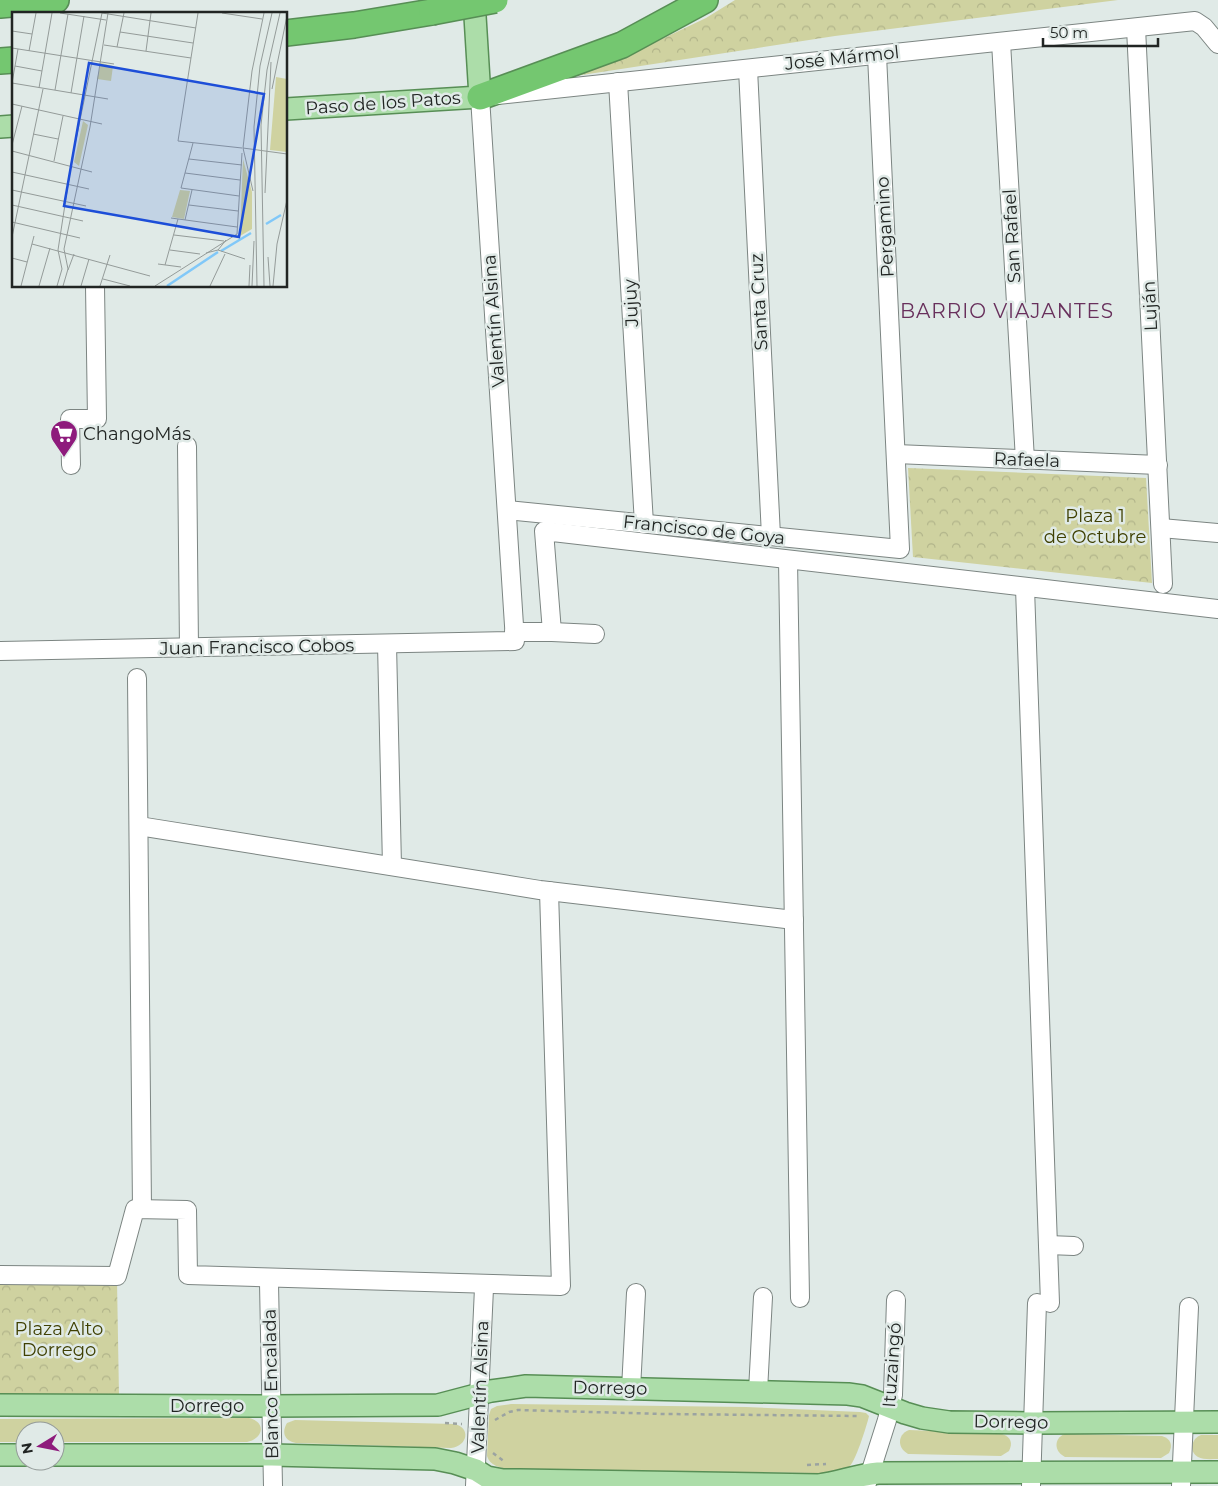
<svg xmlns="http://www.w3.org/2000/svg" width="1218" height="1486" font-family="Montserrat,sans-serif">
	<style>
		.green { fill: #cfd2a0 }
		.park { fill: url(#park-crowns) }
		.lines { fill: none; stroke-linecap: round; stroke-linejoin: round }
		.minor-casing { stroke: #7c8582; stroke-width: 20 }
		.major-casing { stroke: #578e55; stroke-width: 24 }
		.highway-casing { stroke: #578e55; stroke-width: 28 }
		.path { stroke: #9ba3a1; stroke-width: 2.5; stroke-dasharray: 4 4; stroke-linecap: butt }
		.minor { stroke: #fff; stroke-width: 18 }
		.major { stroke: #acdda9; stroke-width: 21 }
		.highway { stroke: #74c770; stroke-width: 25 }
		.highway-bridge-casing { stroke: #578e55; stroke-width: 28; stroke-linecap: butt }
		.highway-bridge { stroke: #74c770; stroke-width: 25 }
		.labels { text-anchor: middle; stroke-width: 5; stroke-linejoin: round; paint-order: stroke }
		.street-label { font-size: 18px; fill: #212523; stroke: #e0eae7 }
		.poi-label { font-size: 18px; fill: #212523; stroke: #e0eae7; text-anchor: start }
		.park-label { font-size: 18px; fill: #3f4002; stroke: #e0eae7 }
		.quarter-label { font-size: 20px; letter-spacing: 1px; fill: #68305c; stroke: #e0eae7 }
		.inset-river { fill: none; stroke: #81c8f8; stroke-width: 2.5 }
		.inset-road { fill: none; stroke: #949b99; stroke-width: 1 }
		.view { fill: #1d4ed8; fill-opacity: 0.15; stroke: #1d4ed8; stroke-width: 2.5 }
		.inset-edge { fill: none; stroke: #212523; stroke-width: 2.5 }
	</style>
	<defs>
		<pattern id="park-crowns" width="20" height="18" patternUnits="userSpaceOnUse" patternTransform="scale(1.25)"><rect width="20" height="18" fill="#cfd2a0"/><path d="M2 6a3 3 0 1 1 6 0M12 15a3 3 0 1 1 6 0" fill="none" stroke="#b1b48a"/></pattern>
	</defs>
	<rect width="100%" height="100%" fill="#e0eae7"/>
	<g class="green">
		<path d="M511,1404L746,1407L860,1412L866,1413L869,1416C867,1425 855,1464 848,1468C839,1474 827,1473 817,1473L523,1470C511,1469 491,1470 487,1456L489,1415L491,1409L497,1406Z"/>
		<path d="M249,1418C267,1422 263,1439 247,1442H55V1431H25V1442H0V1419H1Z"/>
		<path d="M295,1420L454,1424C471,1427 468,1446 451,1448L296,1443C285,1441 281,1433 287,1423Z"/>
		<path d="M909,1430L1002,1434C1011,1437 1013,1443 1009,1451L1001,1456L909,1454C898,1450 896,1435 909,1430Z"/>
		<path d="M1065,1434L1162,1436C1171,1439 1173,1445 1169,1453L1161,1458L1066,1457C1054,1453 1053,1438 1065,1434Z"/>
		<path d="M1201,1435H1218V1459C1212,1459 1203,1460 1198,1457C1188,1451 1192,1438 1201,1435Z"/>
	</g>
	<g class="park">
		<path d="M735,0H1118L835,36L569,77L643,48L706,18Z"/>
		<path d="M908,468L1146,478L1152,583L913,557Z"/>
		<path d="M117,1281L119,1396L0,1397V1282Z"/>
	</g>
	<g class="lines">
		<defs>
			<g id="minor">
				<path d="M1136,28L1163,584"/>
				<path d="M1001,42L1025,460"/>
				<path d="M748,69L771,536"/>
				<path d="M618,82L644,524"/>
				<path d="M187,446L189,648"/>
				<path d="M896,454L1158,465"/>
				<path d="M71,465L70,419H97L95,286"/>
				<path d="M507,510L900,549L877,55"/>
				<path d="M1161,528L1218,533"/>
				<path d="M788,560L800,1298"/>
				<path d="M1025,588L1050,1303"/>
				<path d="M514,632H552L595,634"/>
				<path d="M552,632L544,531L1218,609"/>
				<path d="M387,644L392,866"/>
				<path d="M0,651L515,641L480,97L1195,21L1204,27L1218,44"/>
				<path d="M137,678L142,1209"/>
				<path d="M139,826L540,890L794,920"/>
				<path d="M1048,1245L1074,1246"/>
				<path d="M0,1275L117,1276L135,1209L187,1210L188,1275L561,1286L549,891"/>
				<path d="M269,1283L273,1486"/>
				<path d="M631,1389L636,1293"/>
				<path d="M758,1391L763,1297"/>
				<path d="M475,1486L484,1288"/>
				<path d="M866,1486L887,1420L893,1395L896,1300"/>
				<path d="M1031,1486L1037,1303"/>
				<path d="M1181,1486L1189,1307"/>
			</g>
			<g id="major">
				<path d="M286,109L480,97L474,0"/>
				<path d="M0,127L14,126"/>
				<path d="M0,1405L271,1406L438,1405L491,1391L526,1386L848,1394L862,1396L905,1413L922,1418L949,1422L1033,1423L1218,1422"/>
				<path d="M0,1455H25"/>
				<path d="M55,1455H272L435,1459L455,1463L476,1470L487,1477L503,1480H520L819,1485C839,1482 858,1475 878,1473L1218,1472"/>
			</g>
			<g id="highway">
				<path d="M0,5L56,0"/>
				<path d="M286,33L354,25L432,12"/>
				<path d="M0,61L14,60"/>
				<path d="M480,97L622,45L705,0"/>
			</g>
		</defs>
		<use href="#minor" class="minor-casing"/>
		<use href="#major" class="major-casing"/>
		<use href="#highway" class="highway-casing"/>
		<g class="path">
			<path d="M495,1420L509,1412L518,1410L665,1414L859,1416"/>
			<path d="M445,1423L462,1424"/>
			<path d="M493,1453L505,1462"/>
			<path d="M807,1465L826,1464"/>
		</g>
		<use href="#minor" class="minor"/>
		<use href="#major" class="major"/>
		<use href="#highway" class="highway"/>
		<defs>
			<path id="highway-bridge" d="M432,12L495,0"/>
		</defs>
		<use href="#highway-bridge" class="highway-bridge-casing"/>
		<use href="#highway-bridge" class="highway-bridge"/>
	</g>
	<defs>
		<symbol id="supermarket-pin" viewBox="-11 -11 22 30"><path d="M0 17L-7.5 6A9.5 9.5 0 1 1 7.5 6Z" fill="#8e1b7c" stroke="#e0eae7"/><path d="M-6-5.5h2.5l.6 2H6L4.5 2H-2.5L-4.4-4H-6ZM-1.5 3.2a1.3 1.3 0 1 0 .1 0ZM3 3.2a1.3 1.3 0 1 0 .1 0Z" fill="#fff"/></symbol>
	</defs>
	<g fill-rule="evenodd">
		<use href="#supermarket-pin" x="48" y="418" width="32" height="43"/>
	</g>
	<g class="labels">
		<g class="street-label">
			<text transform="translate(842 58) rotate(-6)" y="6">José Mármol</text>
			<text transform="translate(383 103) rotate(-4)" y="6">Paso de los Patos</text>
			<text transform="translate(885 227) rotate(-93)" y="6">Pergamino</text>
			<text transform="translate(1012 236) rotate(-93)" y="6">San Rafael</text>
			<text transform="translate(759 302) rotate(-93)" y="6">Santa Cruz</text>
			<text transform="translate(631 303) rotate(-93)" y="6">Jujuy</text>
			<text transform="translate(1150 306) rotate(-93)" y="6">Luján</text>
			<text transform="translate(494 321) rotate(-94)" y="6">Valentín Alsina</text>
			<text transform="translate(1027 460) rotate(2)" y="6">Rafaela</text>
			<text transform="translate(704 530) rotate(6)" y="6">Francisco de Goya</text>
			<text transform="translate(257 647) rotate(-1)" y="6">Juan Francisco Cobos</text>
			<text transform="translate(892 1365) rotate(-86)" y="6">Ituzaingó</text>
			<text transform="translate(271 1384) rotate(-91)" y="6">Blanco Encalada</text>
			<text transform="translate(480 1387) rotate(-88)" y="6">Valentín Alsina</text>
			<text transform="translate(610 1388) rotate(1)" y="6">Dorrego</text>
			<text x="207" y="1412">Dorrego</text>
			<text transform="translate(1011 1422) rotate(1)" y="6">Dorrego</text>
		</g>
		<g class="poi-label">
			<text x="83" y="440">ChangoMás</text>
		</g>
		<g class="park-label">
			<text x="1095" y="522">Plaza 1<tspan x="1095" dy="21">de Octubre</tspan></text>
			<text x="59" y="1335">Plaza Alto<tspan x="59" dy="21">Dorrego</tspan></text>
		</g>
		<g class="quarter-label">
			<text x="1007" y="318">BARRIO VIAJANTES</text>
		</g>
	</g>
	<g transform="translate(12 12)">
		<rect width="275" height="275" fill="#e0eae7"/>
		<path d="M264,65L275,67V140L258,138ZM71,109L76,113L67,154L62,150Z" fill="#cfd2a0"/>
		<path d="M89,51L101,54L99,69L85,67ZM231,147L240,180V217L228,224ZM168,178L178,179L172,207L160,205Z" fill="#cfd2a0"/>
		<path class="inset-river" d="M254,212L269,203M209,239L239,221M155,274L206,240"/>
		<path class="inset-road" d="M48,1L94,8M90,1L184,16M186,1L166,129L230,136M210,1L250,7M252,1L240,59L231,136L275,142M0,19L20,22M108,20L181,31M92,33L179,46M105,35L112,1M0,36L102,52M17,39L24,1M134,39L139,1M3,54L30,59M0,71L96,87M0,71L6,37M27,76L40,1M260,77L275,4M43,78L56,2M59,81L72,4M0,92L90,112M21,122L46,127M181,131L169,176L227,184M0,133L10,94M231,136L241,179M0,139L80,160M177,147L230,153M42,149L51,104M0,160L77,177M173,161L228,168M0,178L74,194M253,181L259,50M0,193L71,209M177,193L226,199M159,206L225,215M173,208L180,178M0,210L68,226M162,223L212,229M0,225L31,77M20,232L138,264M158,238L188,242M206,238L233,247M194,241L206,238L214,228M256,245L258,274M0,246L15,250M146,252L169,255M153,253L166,207M56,258L62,242M91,267L118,274M9,274L22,224M27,274L38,236M45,274L50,257L46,238L60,147L90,1M51,274L56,257L52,237L78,115L96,1M69,274L77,247M88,274L98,243M143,274L225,222L230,141M198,274L213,242M237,274L238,253M240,274L242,229M245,274L242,115L248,54L260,1M252,274L249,113L255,58L268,1M261,274L265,232L275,188"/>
		<path class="view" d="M77,51L252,82L227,225L52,194Z"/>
		<rect width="275" height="275" class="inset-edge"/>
	</g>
	<g transform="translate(40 1446) rotate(260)"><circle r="24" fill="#e0eae7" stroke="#949b99"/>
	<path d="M0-4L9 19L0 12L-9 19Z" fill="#8e1b7c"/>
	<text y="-8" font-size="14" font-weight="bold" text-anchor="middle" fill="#212523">N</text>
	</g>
	<path d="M1043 38v8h115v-8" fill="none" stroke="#212523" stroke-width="2.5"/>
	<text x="1050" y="38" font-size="15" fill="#212523" stroke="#e0eae7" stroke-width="4" paint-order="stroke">50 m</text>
</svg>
